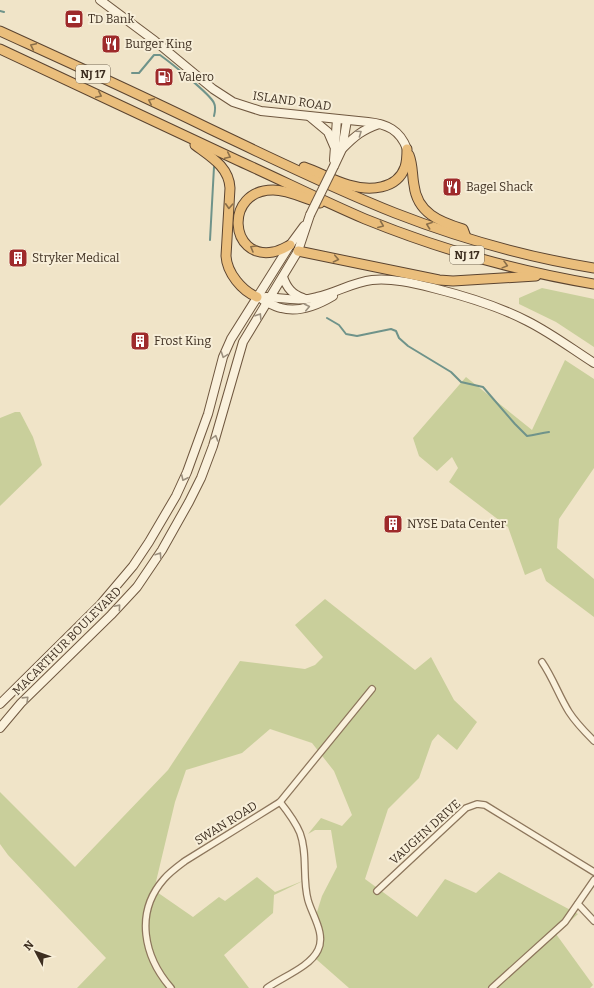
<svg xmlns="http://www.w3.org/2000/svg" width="594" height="988" font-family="Bitter,serif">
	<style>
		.green { fill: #c9cf9b }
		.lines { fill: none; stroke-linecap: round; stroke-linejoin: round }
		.stream { stroke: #6f938a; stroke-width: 2 }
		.minor-casing { stroke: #8d765c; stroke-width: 8 }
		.secondary-casing { stroke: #6f573f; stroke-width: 10 }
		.trunk-casing { stroke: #5b4430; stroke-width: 11 }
		.minor { stroke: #faf1dc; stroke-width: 5.5 }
		.secondary { stroke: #faf1dc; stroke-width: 8 }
		.trunk { stroke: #eabe7c; stroke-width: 9 }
		.secondary-bridge-casing { stroke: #6f573f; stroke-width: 10; stroke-linecap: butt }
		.secondary-bridge { stroke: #faf1dc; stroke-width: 8 }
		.oneway { stroke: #8b6f49 }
		.oneway2 { stroke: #9c907e }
		.labels { text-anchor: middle; stroke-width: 4; stroke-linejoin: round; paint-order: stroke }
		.shield { fill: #f7eed8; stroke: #756857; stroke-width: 1 }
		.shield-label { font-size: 11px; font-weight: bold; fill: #3d2e20 }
		.poi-label { font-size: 12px; fill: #3d2e20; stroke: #f7eed8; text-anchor: start }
		.street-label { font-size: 12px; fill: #3d2e20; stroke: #f7eed8 }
	</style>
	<rect width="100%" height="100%" fill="#f0e4c8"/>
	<g class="green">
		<path d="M542,288L594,299V347L556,322L519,304V298Z"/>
		<path d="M565,360L594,379V468L559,519L557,548L594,579V617L546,581L541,568L525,575L508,527L449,482L458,468L452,457L437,471L419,456L413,438L466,377L532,430Z"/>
		<path d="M15,412H20L33,437L42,465L0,506V418Z"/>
		<path d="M325,599L415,670L431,657L454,700L477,722L457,750L438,734L432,741L419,778L388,809L365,879L417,917L445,879L476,893L499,872L578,914L556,934L593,985L590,988H349L316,959L322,943L317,912L322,896L337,867L331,830H315L308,834L321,818L342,826L352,815L334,771L312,743L270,729L242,753L186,770L175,802L154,890L193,917L219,897L225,901L257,877L275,892L305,880L274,895L273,913L224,955L249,988H77L106,958L8,855L0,844V792L75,867L168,770L240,661L305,669L315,665L323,657L295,625Z"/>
	</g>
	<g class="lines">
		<g class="stream">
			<path d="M0,11L4,12"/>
			<path d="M132,73H139L154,55H160C171,63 210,94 214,103C216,107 215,112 214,116"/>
			<path d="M210,240L214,167"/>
			<path d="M327,318L339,325L346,334L357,336L391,329L396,331L399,338L408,346L451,372L461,382L483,387L515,424L527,436C535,435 541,433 549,432"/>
		</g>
		<defs>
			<g id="minor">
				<path d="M542,662C553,678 559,696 569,712C576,723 585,732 594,741"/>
				<path d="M377,891L466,808L477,804L485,805L594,872"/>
				<path d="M578,904L594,921"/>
				<path d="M171,988C144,957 134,913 164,879C170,872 177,867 185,861L280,802L372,689"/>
				<path d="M267,988C282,977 310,967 318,950C326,934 312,915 308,900C302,878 308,854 300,833C295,821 288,812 280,802"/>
				<path d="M492,988L565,922L594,880"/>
			</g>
			<g id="secondary">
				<path d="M100,0L155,41L213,89L233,102L261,111L368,122C387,124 400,130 407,149"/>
				<path d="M310,117L328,132L334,146"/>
				<path d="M343,148C355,136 362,130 379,124"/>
				<path d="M334,160L337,119"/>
				<path d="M334,166L342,149L347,120"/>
				<path d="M283,277C287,288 292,294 303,298"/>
				<path d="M266,297C283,298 301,302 317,297C336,293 353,282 372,280C392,278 413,283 433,288C465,296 498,306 527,321C551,333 572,349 594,363"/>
				<path d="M263,300C269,303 275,307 281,308C299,313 318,305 333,296"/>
				<path d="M0,704L100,605L133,566L149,542L176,496L187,472L208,414L223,357L231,339L290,245L304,226"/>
				<path d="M0,728L21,703L111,615L137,587L162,550L189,502L201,478L213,446L243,342L298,251L310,215"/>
			</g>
			<g id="trunk">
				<path d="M0,31C70,63 141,95 210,129C271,158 332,188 395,213C459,238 526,257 594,268"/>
				<path d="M0,49C80,86 159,124 239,161C281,180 323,201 365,219C439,249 516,271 594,284"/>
				<path d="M195,145C211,157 229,167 230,188L226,256C227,273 242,291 257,297"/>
				<path d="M409,155C413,165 412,175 414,185C417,213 440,222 463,229L466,237"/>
				<path d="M304,167C319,172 334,181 349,185C369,191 397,190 405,167C407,161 407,155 407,149"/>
				<path d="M290,245C284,248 279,251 273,252C229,260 224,190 273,190C289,190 305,199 320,203"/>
				<path d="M298,251L439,280L453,281L536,276"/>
			</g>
		</defs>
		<use href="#minor" class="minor-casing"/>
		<use href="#secondary" class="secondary-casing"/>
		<use href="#trunk" class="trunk-casing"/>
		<use href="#minor" class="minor"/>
		<use href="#secondary" class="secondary"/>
		<use href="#trunk" class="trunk"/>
		<defs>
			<path id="secondary-bridge" d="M310,215L334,166"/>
		</defs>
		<use href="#secondary-bridge" class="secondary-bridge-casing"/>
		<use href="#secondary-bridge" class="secondary-bridge"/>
	</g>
	<defs><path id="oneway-chevron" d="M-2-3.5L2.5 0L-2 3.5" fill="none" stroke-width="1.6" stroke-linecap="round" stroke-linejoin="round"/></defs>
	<g class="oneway">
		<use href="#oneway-chevron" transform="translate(33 46) rotate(-155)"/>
		<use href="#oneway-chevron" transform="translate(99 95) rotate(25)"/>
		<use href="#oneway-chevron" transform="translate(151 101) rotate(-155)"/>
		<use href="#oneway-chevron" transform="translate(228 156) rotate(25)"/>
		<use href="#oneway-chevron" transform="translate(229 206) rotate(93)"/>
		<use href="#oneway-chevron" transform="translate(381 225) rotate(22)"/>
		<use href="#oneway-chevron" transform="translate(429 225) rotate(-160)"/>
		<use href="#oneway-chevron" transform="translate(253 248) rotate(-150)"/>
		<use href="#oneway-chevron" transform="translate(336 259) rotate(12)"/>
		<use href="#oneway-chevron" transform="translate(505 265) rotate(15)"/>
	</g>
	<g class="oneway2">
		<use href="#oneway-chevron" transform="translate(359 133) rotate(-35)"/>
		<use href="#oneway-chevron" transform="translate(307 307) rotate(-13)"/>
		<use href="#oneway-chevron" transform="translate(259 316) rotate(-58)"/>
		<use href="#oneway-chevron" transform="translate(224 355) rotate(110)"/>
		<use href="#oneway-chevron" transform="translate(215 438) rotate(-73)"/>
		<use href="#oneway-chevron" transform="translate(184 478) rotate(115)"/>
		<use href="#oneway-chevron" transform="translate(159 555) rotate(-56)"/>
		<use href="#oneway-chevron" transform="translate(118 607) rotate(-49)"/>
		<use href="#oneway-chevron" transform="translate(26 699) rotate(-44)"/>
	</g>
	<defs>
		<symbol id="bank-square" viewBox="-11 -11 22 22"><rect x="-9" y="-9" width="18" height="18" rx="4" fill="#9e2a2b" stroke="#f7eed8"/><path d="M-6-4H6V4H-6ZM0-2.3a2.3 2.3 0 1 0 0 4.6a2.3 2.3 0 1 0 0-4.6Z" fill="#fff"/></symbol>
		<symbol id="restaurant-square" viewBox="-11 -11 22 22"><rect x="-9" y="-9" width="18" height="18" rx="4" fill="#9e2a2b" stroke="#f7eed8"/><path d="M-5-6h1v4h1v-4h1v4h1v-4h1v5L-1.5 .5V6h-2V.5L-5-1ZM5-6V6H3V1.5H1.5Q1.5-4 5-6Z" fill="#fff"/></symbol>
		<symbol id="fuel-square" viewBox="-11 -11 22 22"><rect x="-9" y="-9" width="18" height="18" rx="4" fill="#9e2a2b" stroke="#f7eed8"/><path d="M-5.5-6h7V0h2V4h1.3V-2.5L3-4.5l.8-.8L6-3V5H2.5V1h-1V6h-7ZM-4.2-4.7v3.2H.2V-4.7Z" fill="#fff"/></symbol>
		<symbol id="building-square" viewBox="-11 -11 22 22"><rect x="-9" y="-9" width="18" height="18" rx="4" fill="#9e2a2b" stroke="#f7eed8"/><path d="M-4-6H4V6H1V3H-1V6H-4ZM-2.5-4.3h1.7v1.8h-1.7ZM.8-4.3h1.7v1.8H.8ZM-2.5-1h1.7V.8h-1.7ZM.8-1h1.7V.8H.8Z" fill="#fff"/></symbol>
	</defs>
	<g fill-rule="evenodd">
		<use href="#bank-square" x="63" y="8" width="22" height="22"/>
		<use href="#restaurant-square" x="100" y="33" width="22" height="22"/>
		<use href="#fuel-square" x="153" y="66" width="22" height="22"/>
		<use href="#restaurant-square" x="441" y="176" width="22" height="22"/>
		<use href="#building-square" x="7" y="247" width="22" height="22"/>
		<use href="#building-square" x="129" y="330" width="22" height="22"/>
		<use href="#building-square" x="382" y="513" width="22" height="22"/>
	</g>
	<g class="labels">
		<g class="shield">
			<rect x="76" y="65" width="34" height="18" rx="3"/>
			<rect x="450" y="246" width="34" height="18" rx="3"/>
		</g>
		<g class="shield-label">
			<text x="93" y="78">NJ 17</text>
			<text x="467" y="259">NJ 17</text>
		</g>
		<g class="poi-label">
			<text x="88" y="23">TD Bank</text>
			<text x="125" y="48">Burger King</text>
			<text x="178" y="81">Valero</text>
			<text x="466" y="191">Bagel Shack</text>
			<text x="32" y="262">Stryker Medical</text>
			<text x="154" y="345">Frost King</text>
			<text x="407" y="528">NYSE Data Center</text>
		</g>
		<g class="street-label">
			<text transform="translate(292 101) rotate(8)" y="4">ISLAND ROAD</text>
			<text transform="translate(67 641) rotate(-45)" y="4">MACARTHUR BOULEVARD</text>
			<text transform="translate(226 823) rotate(-32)" y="4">SWAN ROAD</text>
			<text transform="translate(425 832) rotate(-42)" y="4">VAUGHN DRIVE</text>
		</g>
	</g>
	<g transform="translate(36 952) rotate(311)" stroke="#f7eed8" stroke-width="3" paint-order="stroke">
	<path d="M0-3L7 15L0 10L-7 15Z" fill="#3d2e20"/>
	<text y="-6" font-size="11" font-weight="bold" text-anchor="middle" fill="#3d2e20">N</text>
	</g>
</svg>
